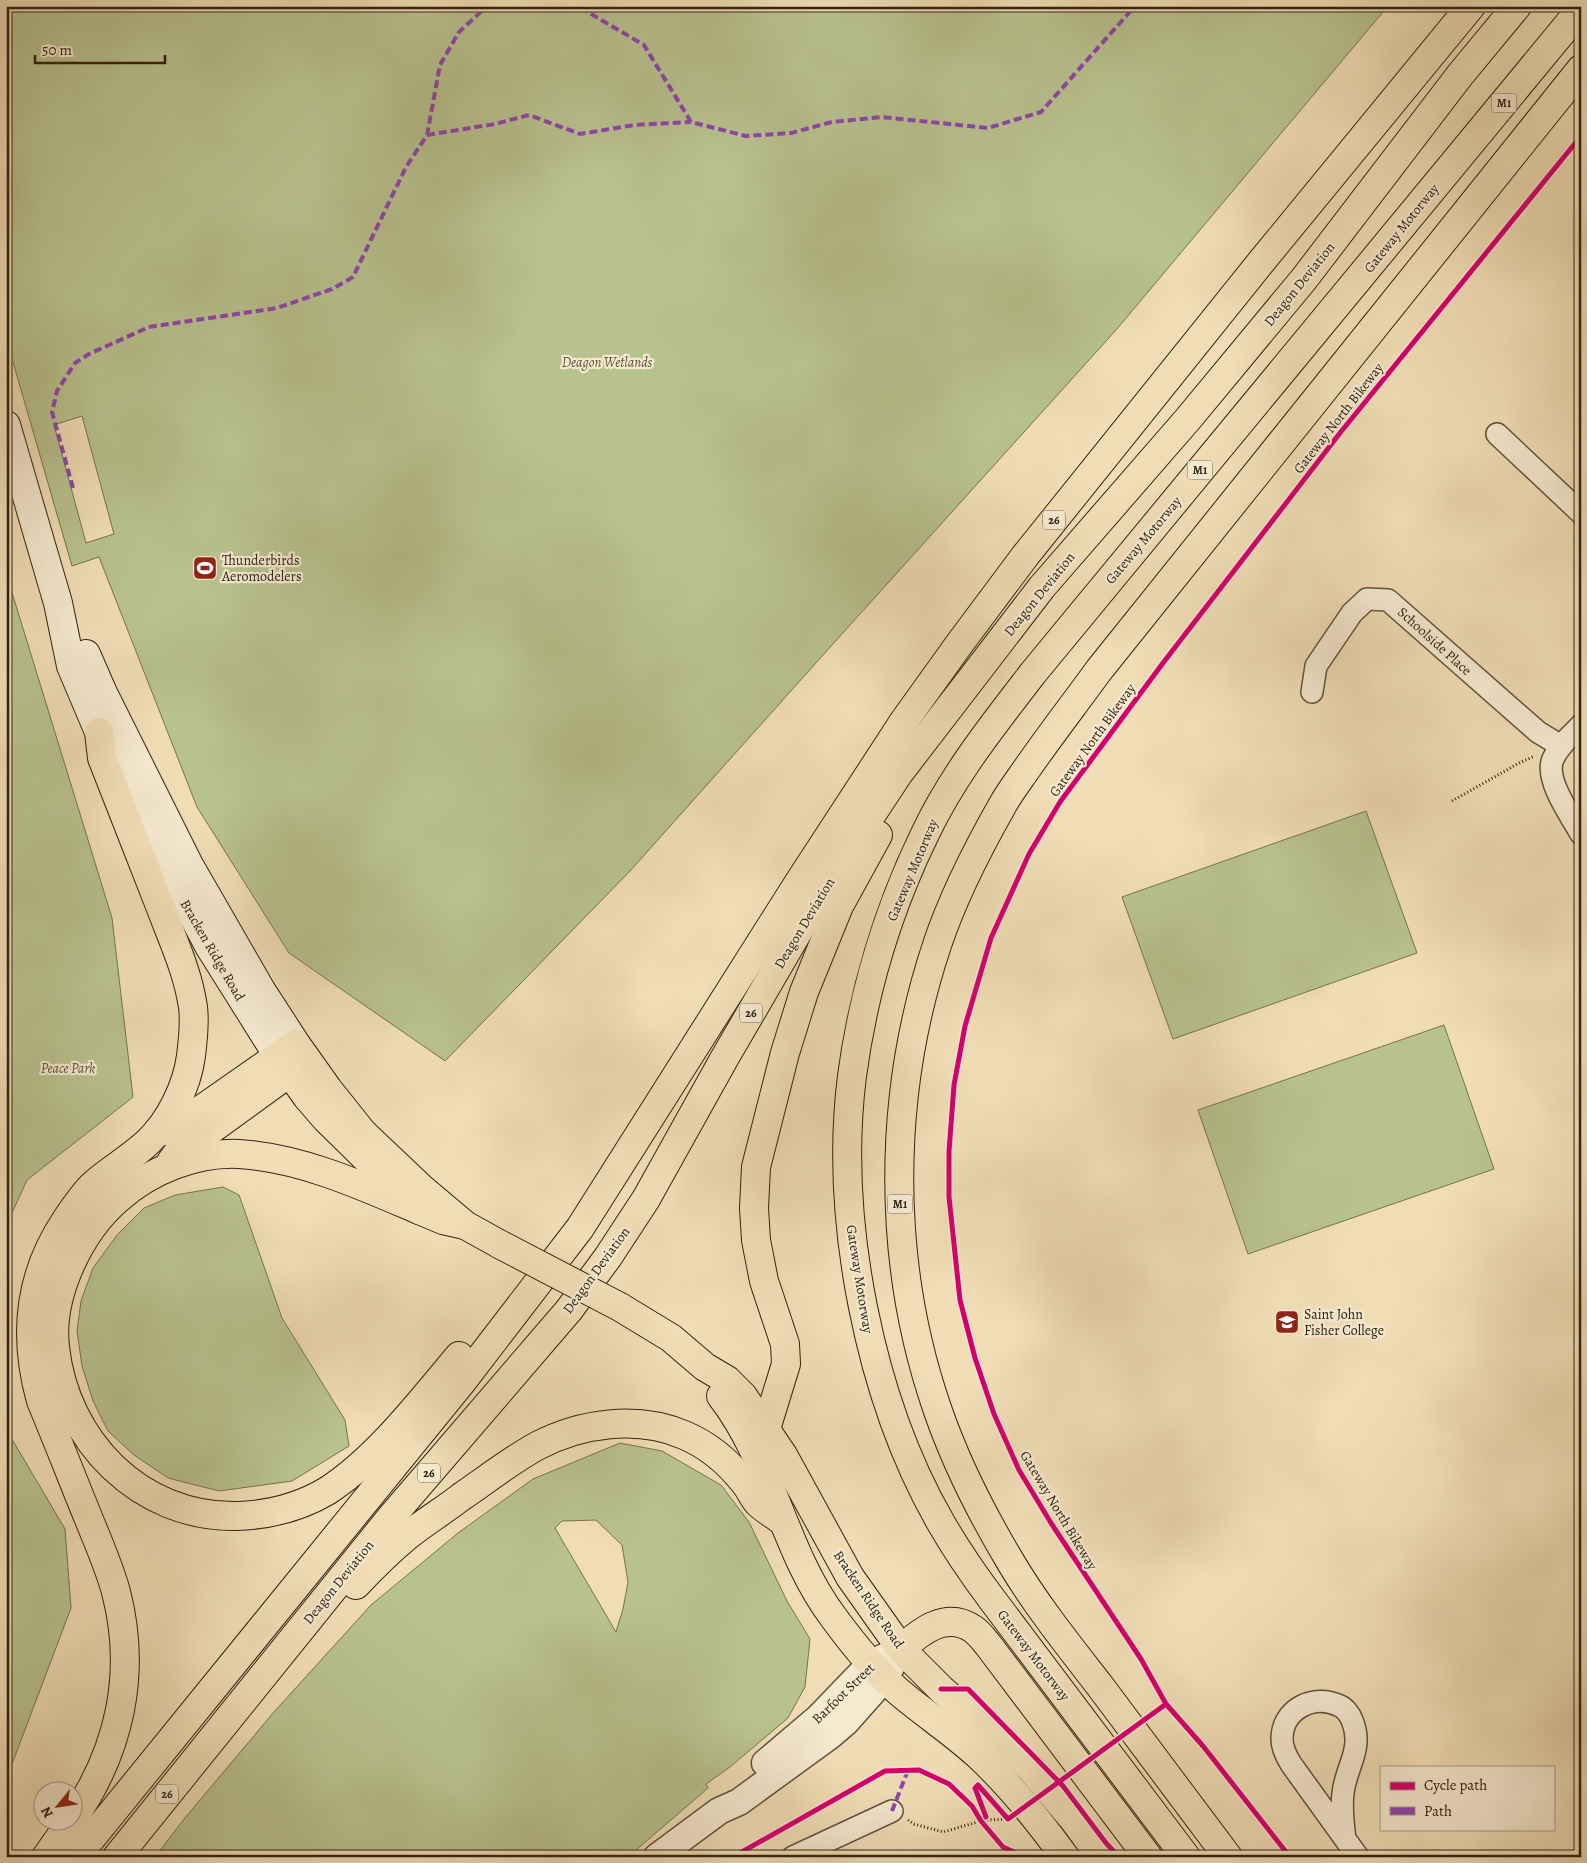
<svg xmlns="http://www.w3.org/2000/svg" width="1587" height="1863" font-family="Alegreya,serif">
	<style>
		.green { fill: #b8c28f; stroke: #747250; fill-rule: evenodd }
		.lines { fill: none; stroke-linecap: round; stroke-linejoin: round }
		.minor-casing { stroke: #5f513b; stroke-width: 24 }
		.tertiary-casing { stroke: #5f513b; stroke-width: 29 }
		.secondary-casing { stroke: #2f2212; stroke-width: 30 }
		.primary-casing { stroke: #2f2212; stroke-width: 30 }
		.trunk-casing { stroke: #2f2212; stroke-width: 30 }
		.motorway-casing { stroke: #2f2212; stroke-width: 30 }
		.path { stroke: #2f2212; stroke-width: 3; stroke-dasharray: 1 2.5; stroke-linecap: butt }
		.minor { stroke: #f5e9d0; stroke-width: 21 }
		.tertiary { stroke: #f5e9d0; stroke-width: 26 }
		.secondary { stroke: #f5e9d0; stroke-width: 28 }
		.primary { stroke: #f0ddb6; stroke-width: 28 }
		.trunk { stroke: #f0ddb6; stroke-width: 28 }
		.motorway { stroke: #f0ddb6; stroke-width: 28 }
		.primary-bridge-casing { stroke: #2f2212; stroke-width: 30; stroke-linecap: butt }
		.primary-bridge { stroke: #f0ddb6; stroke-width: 28 }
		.quiet { stroke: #8e44ad; stroke-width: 4; stroke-dasharray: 8 4; stroke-linecap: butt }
		.cycleway-casing { stroke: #f5e9d0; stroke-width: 8 }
		.cycleway { stroke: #d6006c; stroke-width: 5 }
		.labels { text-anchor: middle; stroke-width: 4.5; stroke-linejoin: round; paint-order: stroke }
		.shield { fill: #f5e9d0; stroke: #6a5e4b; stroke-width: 1 }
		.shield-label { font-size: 12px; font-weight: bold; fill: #2f2212 }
		.street-label { font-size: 14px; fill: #2f2212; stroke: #f5e9d0 }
		.park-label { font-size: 14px; font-style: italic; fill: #585238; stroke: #f5e9d0 }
		.poi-label { font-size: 14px; fill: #2f2212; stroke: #f5e9d0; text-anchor: start }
	</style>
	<rect width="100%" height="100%" fill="#f0ddb6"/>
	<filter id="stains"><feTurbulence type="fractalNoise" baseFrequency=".004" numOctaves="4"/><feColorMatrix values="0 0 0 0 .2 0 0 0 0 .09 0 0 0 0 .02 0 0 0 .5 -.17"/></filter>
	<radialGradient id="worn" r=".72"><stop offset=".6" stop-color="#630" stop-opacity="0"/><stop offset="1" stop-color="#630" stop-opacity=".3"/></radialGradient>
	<g class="green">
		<path d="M6,6H1388L1116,330L823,655L630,871L445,1061L289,953L197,807L99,557L72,566L6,338ZM82,416L114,534L86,543L54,425Z"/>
		<path d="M6,573L112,918L133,1097L27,1180L6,1226Z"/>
		<path d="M1366,811L1417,953L1173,1039L1122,897Z"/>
		<path d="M1444,1025L1494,1169L1248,1254L1198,1110Z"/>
		<path d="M223,1187L239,1195L282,1318L345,1420L349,1446L292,1481L219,1491L168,1478L134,1455L108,1431L93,1401L82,1366L77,1331L81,1301L93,1268L117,1235L144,1208L175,1195Z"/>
		<path d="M6,1429L65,1529L71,1608L6,1780Z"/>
		<path d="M620,1443L662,1451L721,1485L749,1522L787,1601L810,1639L805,1687L788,1718L730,1767L706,1784L708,1788L628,1857H155L184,1819L274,1712L371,1605L458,1533L533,1479ZM596,1520L622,1545L628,1582L623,1609L616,1632L555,1528L562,1521Z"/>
	</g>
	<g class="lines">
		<defs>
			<g id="minor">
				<path d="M1497,434L1581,513"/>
				<path d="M1312,692L1316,666L1352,613L1367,599L1388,600L1538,732L1561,746"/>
				<path d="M1581,725C1571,736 1559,745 1553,759C1544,779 1571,816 1581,834"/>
				<path d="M1345,1839C1343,1824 1341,1809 1343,1793C1346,1766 1364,1749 1352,1720C1350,1715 1345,1708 1340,1706C1314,1693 1282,1709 1282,1739C1282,1748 1286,1756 1291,1764L1358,1857"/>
				<path d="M793,1857L892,1811"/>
			</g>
			<g id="tertiary">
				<path d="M765,1763L818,1718L871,1663L889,1655"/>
				<path d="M657,1857L719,1811L739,1802L831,1735L845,1723L885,1678L901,1649"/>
			</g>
			<g id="secondary">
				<path d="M6,425L58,603L71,666L99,732L124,785L209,946L278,1056"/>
				<path d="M86,654L103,693L189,865L261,990L296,1044"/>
			</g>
			<g id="primary">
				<path d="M465,1225L443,1220L419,1210L412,1197L377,1169L326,1119L307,1097L278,1056L296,1044L328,1089L363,1133L421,1188L465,1225L501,1245"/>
				<path d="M620,1307L671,1338L705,1367L727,1380L743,1396L783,1455L850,1577L901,1649L941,1689L1030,1768L1074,1820L1101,1857"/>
				<path d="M721,1396C773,1463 783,1551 834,1618C853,1644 875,1671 899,1692C925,1714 954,1733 979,1756C1011,1786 1039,1821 1065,1857"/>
			</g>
			<g id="trunk">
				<path d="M157,1132L172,1130L278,1056"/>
				<path d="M171,1162L176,1155L289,1073"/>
				<path d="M419,1210C363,1186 302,1158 239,1154C196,1152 151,1170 119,1198C80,1231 49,1295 55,1347C65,1441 140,1518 237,1516C268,1515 300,1507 327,1491C377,1459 421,1401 459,1356"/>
				<path d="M766,1429L786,1364L785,1344L764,1281L756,1240L754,1208L756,1167L785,1053L804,992L839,906L878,835"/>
				<path d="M356,1585C372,1568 388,1552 406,1537C423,1523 443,1511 461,1497C486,1480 510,1461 537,1446C581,1423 637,1415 684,1435C708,1445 727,1461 743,1481C749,1487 752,1496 758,1503C765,1510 775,1515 782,1521"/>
				<path d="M72,1820C120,1751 137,1673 116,1592C109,1566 98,1542 88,1517C72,1478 57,1439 41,1401C23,1337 29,1275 66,1220C74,1208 83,1194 94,1184C111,1169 131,1158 148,1142C170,1121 187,1086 191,1056C193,1040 195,1022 193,1007C188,972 172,938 160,906C141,857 121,807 102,758L99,732"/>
				<path d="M46,1857L72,1820"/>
				<path d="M76,1857L461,1383L580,1228L799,882L904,721L960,643L1025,556L1261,262L1471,6"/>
				<path d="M117,1857L392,1516L569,1310L608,1257L646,1199L724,1059L827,882L899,773L1042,587L1188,419L1304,279L1460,75L1517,6"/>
			</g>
			<g id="motorway">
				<path d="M901,1649C921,1631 946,1611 973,1629C979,1633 984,1640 989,1646L1148,1857"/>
				<path d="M1186,1857L991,1598C973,1574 956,1549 941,1523C869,1398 834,1218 852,1076C863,994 888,910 924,836C952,776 993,725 1033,673L1581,9"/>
				<path d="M1228,1857C1185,1800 1142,1743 1100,1686C1069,1646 1036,1605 1010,1561C982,1514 956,1463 938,1411C886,1262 887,1095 937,945C953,897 977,850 1002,806C1009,793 1019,780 1028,767C1051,734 1075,703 1099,670L1581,69"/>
			</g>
		</defs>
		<use href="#minor" class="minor-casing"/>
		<use href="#tertiary" class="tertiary-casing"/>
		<use href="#secondary" class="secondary-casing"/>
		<use href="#primary" class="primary-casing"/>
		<use href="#trunk" class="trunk-casing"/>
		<use href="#motorway" class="motorway-casing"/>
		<g class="path">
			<path d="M1452,801L1521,762L1535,756"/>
			<path d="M908,1820L914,1824L943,1832L981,1821"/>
			<path d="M987,1820L1008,1819"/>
		</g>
		<use href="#minor" class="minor"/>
		<use href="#tertiary" class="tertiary"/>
		<use href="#secondary" class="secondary"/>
		<use href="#primary" class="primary"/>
		<use href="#trunk" class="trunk"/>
		<use href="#motorway" class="motorway"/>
		<defs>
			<path id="primary-bridge" d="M501,1245L620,1307"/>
		</defs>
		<use href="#primary-bridge" class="primary-bridge-casing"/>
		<use href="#primary-bridge" class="primary-bridge"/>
		<g class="quiet">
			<path d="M582,6L586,11L644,45L691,122L746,136L791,133L832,122L882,117L988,128L1041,112L1135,6"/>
			<path d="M427,135L495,124L529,115L580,134L634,125L691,122"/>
			<path d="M73,488L52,412L57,391L75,363L89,354L149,327L277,308L332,289L353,277L406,167L427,135L440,65L459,32L487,6"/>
			<path d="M892,1811L908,1770"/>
		</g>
		<defs>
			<g id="cycleway">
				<path d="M941,1689H968L1063,1786L1106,1843L1119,1857"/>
				<path d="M986,1817L975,1788L978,1785L1008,1819L1166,1704"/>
				<path d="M733,1857L885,1771L919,1770L949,1784L972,1806L981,1821L1003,1847L1025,1857"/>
				<path d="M1290,1857L1203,1746L1166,1704L1141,1659L1051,1523L1019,1470L994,1414L975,1358L960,1300L949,1197V1151L954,1085L965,1026L991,938L1029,854L1060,802L1163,663L1340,433L1581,136"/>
			</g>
		</defs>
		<use href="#cycleway" class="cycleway-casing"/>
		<use href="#cycleway" class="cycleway"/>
	</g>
	<defs>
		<symbol id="stadium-square" viewBox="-11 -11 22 22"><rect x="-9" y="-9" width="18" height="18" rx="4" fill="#8f2418" stroke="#f5e9d0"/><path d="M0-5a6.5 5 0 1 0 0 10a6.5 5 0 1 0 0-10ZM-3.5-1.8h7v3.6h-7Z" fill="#fff"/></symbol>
		<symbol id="school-square" viewBox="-11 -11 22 22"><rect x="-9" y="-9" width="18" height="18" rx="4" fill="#8f2418" stroke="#f5e9d0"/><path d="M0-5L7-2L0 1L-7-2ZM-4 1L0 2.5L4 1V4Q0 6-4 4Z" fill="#fff"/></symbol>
	</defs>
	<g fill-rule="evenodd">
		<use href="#stadium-square" x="191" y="554" width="28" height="28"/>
		<use href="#school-square" x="1273" y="1308" width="28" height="28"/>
	</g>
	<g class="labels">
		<g class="shield">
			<rect x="1491.5" y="93.5" width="25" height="19" rx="4"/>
			<rect x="1187.5" y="460.5" width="25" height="19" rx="4"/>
			<rect x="1043" y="510.5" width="22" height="19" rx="4"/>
			<rect x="740" y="1003.5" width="22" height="19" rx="4"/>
			<rect x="887.5" y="1194.5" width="25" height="19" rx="4"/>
			<rect x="418" y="1463.5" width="22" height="19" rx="4"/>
			<rect x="156" y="1784.5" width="22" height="19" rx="4"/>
		</g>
		<g class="shield-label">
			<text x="1504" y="107">M1</text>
			<text x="1200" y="474">M1</text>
			<text x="1054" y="524">26</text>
			<text x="751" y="1017">26</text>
			<text x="900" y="1208">M1</text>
			<text x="429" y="1477">26</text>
			<text x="167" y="1798">26</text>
		</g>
		<g class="street-label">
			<text transform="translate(1401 228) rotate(-51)" y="5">Gateway Motorway</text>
			<text transform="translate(1299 284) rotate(-51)" y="5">Deagon Deviation</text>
			<text transform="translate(1338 418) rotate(-52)" y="5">Gateway North Bikeway</text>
			<text transform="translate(1143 540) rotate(-50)" y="5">Gateway Motorway</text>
			<text transform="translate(1039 594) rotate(-51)" y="5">Deagon Deviation</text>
			<text transform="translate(1435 641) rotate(42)" y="5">Schoolside Place</text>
			<text transform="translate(1092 740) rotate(-54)" y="5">Gateway North Bikeway</text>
			<text transform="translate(912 870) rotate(-67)" y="5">Gateway Motorway</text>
			<text transform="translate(804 923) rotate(-59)" y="5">Deagon Deviation</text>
			<text transform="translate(213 950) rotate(60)" y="5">Bracken Ridge Road</text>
			<text transform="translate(596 1270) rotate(-54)" y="5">Deagon Deviation</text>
			<text transform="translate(860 1279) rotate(81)" y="5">Gateway Motorway</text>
			<text transform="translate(1059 1510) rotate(59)" y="5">Gateway North Bikeway</text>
			<text transform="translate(338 1582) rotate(-51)" y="5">Deagon Deviation</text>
			<text transform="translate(869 1599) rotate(56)" y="5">Bracken Ridge Road</text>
			<text transform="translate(1034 1655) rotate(53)" y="5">Gateway Motorway</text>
			<text transform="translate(843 1693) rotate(-44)" y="5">Barfoot Street</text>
		</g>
		<g class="park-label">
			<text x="607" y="367">Deagon Wetlands</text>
			<text x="68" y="1073">Peace Park</text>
		</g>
		<g class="poi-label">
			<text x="222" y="565">Thunderbirds<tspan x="222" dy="16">Aeromodelers</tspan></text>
			<text x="1304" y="1319">Saint John<tspan x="1304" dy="16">Fisher College</tspan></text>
		</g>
	</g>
	<rect width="1587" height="1863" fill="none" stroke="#f0ddb6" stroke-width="25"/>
	<rect x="8" y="8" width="1572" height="1848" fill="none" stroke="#2f2212" stroke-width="2.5"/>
	<rect x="12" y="12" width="1562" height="1838" fill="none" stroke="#2f2212"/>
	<rect x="1380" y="1766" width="175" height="65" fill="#f5e9d0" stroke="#a69984"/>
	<rect x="1390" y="1782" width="25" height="8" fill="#d6006c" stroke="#a69984"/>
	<text x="1424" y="1790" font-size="15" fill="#2f2212">Cycle path</text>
	<rect x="1390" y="1807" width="25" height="8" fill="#8e44ad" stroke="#a69984"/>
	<text x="1424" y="1816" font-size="15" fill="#2f2212">Path</text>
	<g transform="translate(58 1806) rotate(240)"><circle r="24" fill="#f5e9d0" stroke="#a69984"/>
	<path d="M0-4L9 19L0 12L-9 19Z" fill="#8f2418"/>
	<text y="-8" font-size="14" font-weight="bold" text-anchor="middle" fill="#2f2212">N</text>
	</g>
	<path d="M35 55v8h130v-8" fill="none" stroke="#2f2212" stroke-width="2.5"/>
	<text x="42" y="55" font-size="15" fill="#2f2212" stroke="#f5e9d0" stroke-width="4" paint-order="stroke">50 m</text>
	<rect width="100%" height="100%" filter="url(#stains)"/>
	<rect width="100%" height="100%" fill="url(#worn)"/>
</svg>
